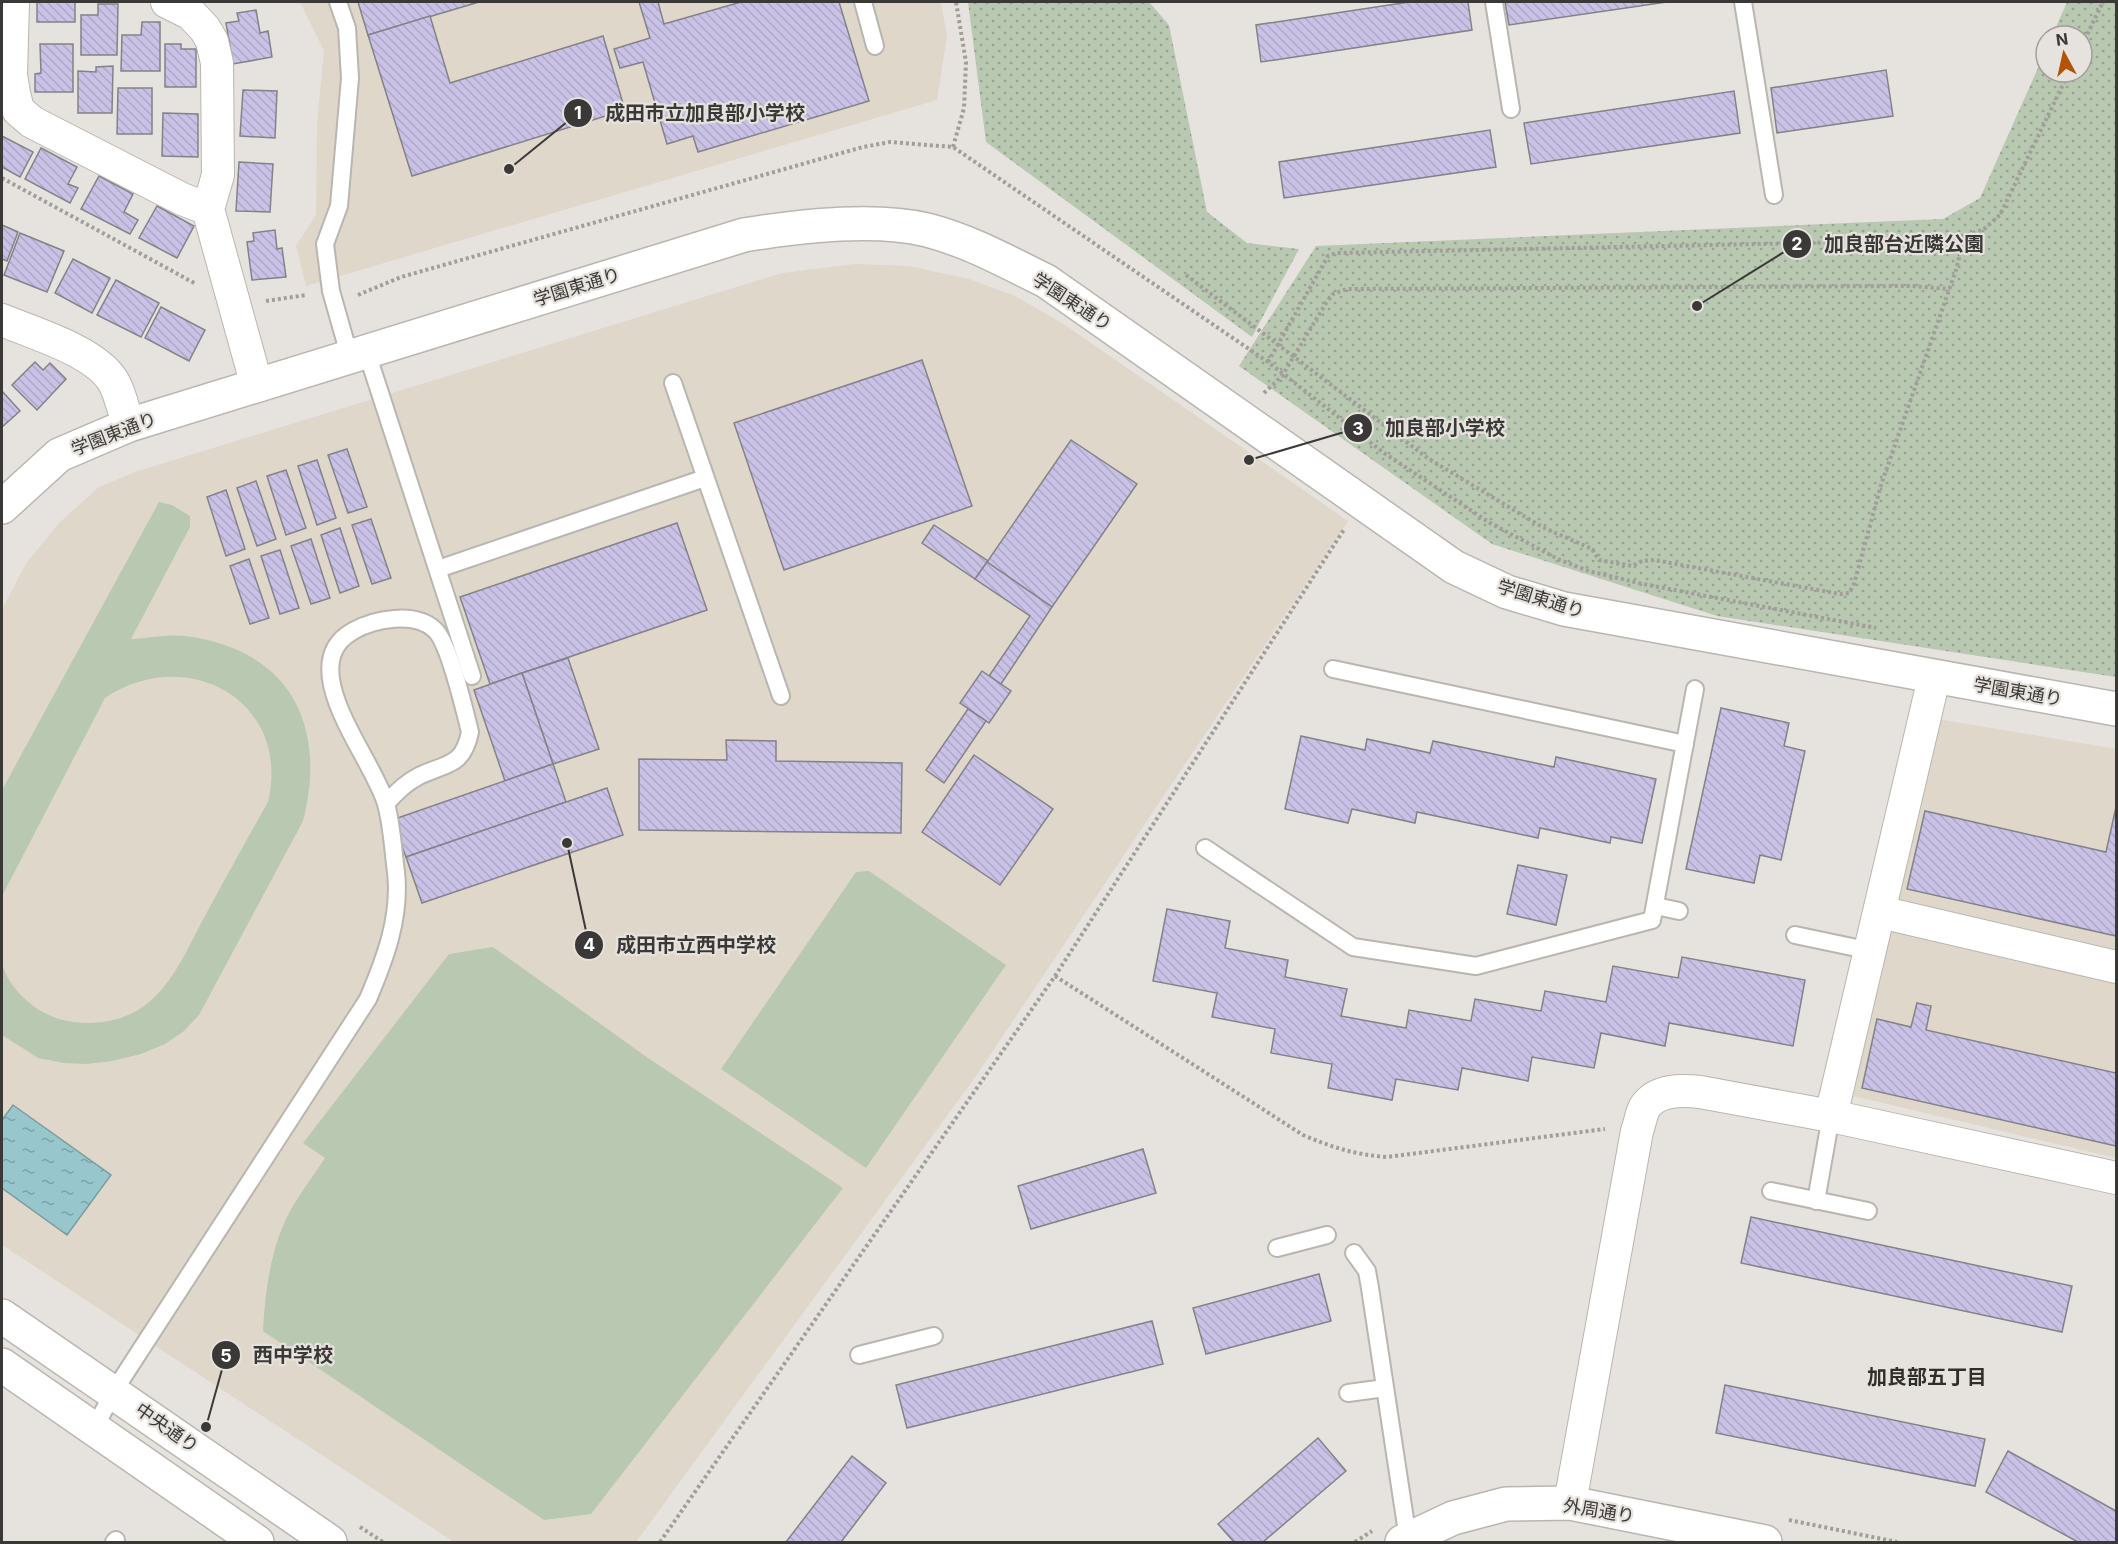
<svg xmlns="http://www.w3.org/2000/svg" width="2118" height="1544" font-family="Inter,'Noto Sans JP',sans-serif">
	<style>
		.built { fill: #e0d7cb }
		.green { fill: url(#green-dots) }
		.pitch { fill: #b8c8b1 }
		.water { fill: url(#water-ripples); stroke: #7b9c9f; stroke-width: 1.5 }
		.building { fill: url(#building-back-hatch); stroke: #838288; stroke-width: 1.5 }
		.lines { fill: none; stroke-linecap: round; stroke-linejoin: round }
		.lane-casing { stroke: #b9b6b0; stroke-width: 20 }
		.street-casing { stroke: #b9b6b0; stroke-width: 34 }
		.secondary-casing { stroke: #b9b6b0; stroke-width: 36 }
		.path { stroke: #a19e9a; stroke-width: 4; stroke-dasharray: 3 3; stroke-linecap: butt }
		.lane { stroke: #fff; stroke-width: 16 }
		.street { stroke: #fff; stroke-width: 32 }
		.secondary { stroke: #fff; stroke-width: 33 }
		.labels { text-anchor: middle; stroke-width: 4.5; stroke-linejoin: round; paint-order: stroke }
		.street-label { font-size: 18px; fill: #3b3937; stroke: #e6e2dd }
		.neighbourhood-label { font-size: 20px; font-weight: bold; fill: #302e29; stroke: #e6e2dd }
		.leader { fill: none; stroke: #3b3937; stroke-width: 2 }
		.callout-dot { fill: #3b3937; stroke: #e6e2dd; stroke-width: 2 }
		.mark-label { font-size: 18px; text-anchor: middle; font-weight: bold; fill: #fff }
		.callout-label { font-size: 20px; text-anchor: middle; font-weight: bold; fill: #3b3937; stroke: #e6e2dd; stroke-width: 4.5; stroke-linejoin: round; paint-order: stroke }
	</style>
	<defs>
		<pattern id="green-dots" width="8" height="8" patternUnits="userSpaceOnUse" patternTransform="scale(1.5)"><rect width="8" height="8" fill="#b8c8b1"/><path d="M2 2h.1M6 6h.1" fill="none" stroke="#97a391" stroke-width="1.8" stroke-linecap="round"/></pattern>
		<pattern id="water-ripples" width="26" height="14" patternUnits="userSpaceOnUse" patternTransform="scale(1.5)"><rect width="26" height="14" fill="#97c6cc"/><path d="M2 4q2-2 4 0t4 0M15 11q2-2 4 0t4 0" fill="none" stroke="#7ca2a6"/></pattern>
		<pattern id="building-back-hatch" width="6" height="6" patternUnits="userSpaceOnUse" patternTransform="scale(1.5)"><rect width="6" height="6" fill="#c9c2e6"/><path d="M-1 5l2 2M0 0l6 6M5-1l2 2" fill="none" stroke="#aea7c6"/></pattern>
	</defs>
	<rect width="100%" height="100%" fill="#e6e2dd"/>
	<g class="built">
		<path d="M300,2H941L947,36L937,100L306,286L296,246L316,215L317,124L324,51Z"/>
		<path d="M855,264L909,266L969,279L1015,296L1065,325L1348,521L976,1076L636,1542H454L2,1245V609L27,562L59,523L99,487L135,472L782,273Z"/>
		<path d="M1938,719L2116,749V1158L1853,1096Z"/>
	</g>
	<g class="green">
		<path d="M968,2H1149L1169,25L1207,212L1247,243L1299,249L1252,337L986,142Z"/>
		<path d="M2067,2H2116V677L1717,616L1492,544L1239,366L1316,246L1943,219L1980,198L2046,50V72H2082V36H2052Z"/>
	</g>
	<g class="pitch">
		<path d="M159,502L172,505L190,516V527L131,639C149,638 167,634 185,636C289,649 328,724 303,821L199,1015L184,1031L165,1044L141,1054L112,1061L87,1064L64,1063L38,1058L2,1035V964C10,990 34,1011 59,1019C85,1026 115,1024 138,1010C172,990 188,946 206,914C226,877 247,839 268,802C292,701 187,643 105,698L2,896V790Z"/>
		<path d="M869,871L1006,965L866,1168L721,1069L856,872Z"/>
		<path d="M493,947L648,1058L843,1188L591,1514L544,1520L263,1331C265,1288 272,1238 296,1201C305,1186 316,1172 325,1158L303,1143L449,954Z"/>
	</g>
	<path class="water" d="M13,1105L111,1175L67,1235L2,1188V1120Z"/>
	<g class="building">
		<rect x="37" y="2" width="38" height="20"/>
		<path d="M358,2H479L368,35Z"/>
		<path d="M639,2H658L664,24L741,2H839L869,101L698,152L693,136L667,144L643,62L620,68L614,49L650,38Z"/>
		<path d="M1409,2H1468L1472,30L1261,62L1256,25Z"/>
		<path d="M1505,2H1667L1509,25Z"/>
		<path d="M98,4H118L117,55H81V15H98Z"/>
		<path d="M256,10L260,33L268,31L272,57L233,64L226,23L239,21L237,13Z"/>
		<path d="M430,16L450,83L603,36L625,110L412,176L368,35Z"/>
		<path d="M142,22H160V71H121L122,35H141Z"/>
		<path d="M40,44H73V92H35V74L41,73Z"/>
		<path d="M165,44H181V49H196V87H165Z"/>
		<path d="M113,66L112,113H78V71L96,72V67Z"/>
		<path d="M1886,70L1893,116L1777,133L1771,88Z"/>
		<path d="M118,88H152V134H117Z"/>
		<path d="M243,90L277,91L275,138L240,136Z"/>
		<path d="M1734,91L1740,133L1531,164L1524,123Z"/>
		<path d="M163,113L198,114V157L162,156Z"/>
		<path d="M1490,130L1496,167L1284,198L1279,162Z"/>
		<path d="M2,136L33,152L20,177L2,167Z"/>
		<path d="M41,148L77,167L68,184L78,188L70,203L25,179Z"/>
		<path d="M239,162L273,164L270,212L236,211Z"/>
		<path d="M99,176L133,194L124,212L138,220L130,234L81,209Z"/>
		<path d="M157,206L194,226L177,258L139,238Z"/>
		<path d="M2,225L18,232L7,261L2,259Z"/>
		<path d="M275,230L277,249L282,248L286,277L252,280L247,242L254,241L253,233Z"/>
		<path d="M20,233L64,251L47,292L4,275Z"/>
		<path d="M73,259L110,278L92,313L55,293Z"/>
		<path d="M116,280L159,303L141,337L97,315Z"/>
		<path d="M161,307L205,330L189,361L145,338Z"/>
		<path d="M922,360L972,506L784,570L734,423Z"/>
		<path d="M35,362L43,370L50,363L66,379L37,410L12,385Z"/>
		<path d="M2,391L20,411L2,427Z"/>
		<path d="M1071,440L1137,484L1052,607L987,562Z"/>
		<path d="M347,449L367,507L348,513L328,455Z"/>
		<path d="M317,460L336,518L317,525L298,466Z"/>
		<path d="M286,470L306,528L286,535L267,476Z"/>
		<path d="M256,481L276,539L257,546L237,488Z"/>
		<path d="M226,490L245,549L226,556L207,497Z"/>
		<path d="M371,519L391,578L372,584L352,525Z"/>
		<path d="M677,523L707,610L490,684L460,597Z"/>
		<path d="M934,525L988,561L975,579L922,543Z"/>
		<path d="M340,528L359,586L340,593L321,535Z"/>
		<path d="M311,539L330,598L311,604L291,546Z"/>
		<path d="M280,550L299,608L280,614L261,556Z"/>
		<path d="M249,559L269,618L250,624L230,566Z"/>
		<path d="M987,562L1052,607L1001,684L989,676L1030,616L975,579Z"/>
		<path d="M568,658L599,749L553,764L522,673Z"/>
		<path d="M982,671L1011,691L989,723L960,703Z"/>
		<path d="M522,673L553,764L505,781L474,690Z"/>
		<path d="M1721,708L1789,723L1784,746L1805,751L1781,860L1760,855L1754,883L1686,869Z"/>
		<path d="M968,709L986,721L944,783L926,770Z"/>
		<path d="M1301,736L1365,750L1367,739L1430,753L1433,741L1554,767L1556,757L1656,779L1642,843L1611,837L1610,843L1540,828L1538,838L1417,812L1415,823L1352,809L1348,823L1285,809Z"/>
		<path d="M726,740L776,741V761L902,763L901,833L639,830V759L727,760Z"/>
		<path d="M974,755L1053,809L1000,885L922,832Z"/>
		<path d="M553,764L566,802L406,857L392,820Z"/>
		<path d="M607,788L623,835L422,903L406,857Z"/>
		<path d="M2116,807V936L1907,889L1925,811L2106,852Z"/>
		<path d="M1518,865L1567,875L1556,925L1507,914Z"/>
		<path d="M1167,909L1230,921L1225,948L1288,960L1285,977L1347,989L1341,1016L1406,1028L1409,1010L1471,1021L1475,999L1541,1011L1545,991L1606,1002L1613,966L1678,978L1682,957L1805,980L1793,1046L1669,1023L1665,1046L1601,1033L1594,1068L1532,1057L1528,1081L1462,1068L1458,1090L1396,1079L1392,1100L1328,1088L1332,1064L1271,1053L1275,1029L1212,1017L1217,993L1153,981Z"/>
		<path d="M1917,1003L1931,1006L1926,1030L2116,1073V1146L1862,1088L1877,1019L1911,1027Z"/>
		<path d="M1143,1149L1156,1193L1031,1229L1018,1186Z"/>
		<path d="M1751,1217L2072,1286L2062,1332L1741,1263Z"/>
		<path d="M1319,1274L1331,1321L1206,1354L1193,1308Z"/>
		<path d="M1152,1321L1163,1364L907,1428L896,1385Z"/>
		<path d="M1725,1385L1985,1439L1975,1486L1716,1433Z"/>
		<path d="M1318,1438L1346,1471L1263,1542H1234L1218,1524Z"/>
		<path d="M2008,1451L2116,1511V1542H2078L1986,1492Z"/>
		<path d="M852,1456L886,1483L841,1542H786Z"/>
	</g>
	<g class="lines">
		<defs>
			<g id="lane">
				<path d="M338,2L347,28L350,78L339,206L325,244L331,291L350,358"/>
				<path d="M863,2L875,46"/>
				<path d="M1494,2L1511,109"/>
				<path d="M1743,2L1774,195"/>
				<path d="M367,353L472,676"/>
				<path d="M673,383L781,696"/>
				<path d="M438,569L705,478"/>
				<path d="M1333,669L1685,744"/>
				<path d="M1205,848L1353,947L1476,966L1652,920L1695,689"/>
				<path d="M1656,906L1679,911"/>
				<path d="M1795,935L1871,951"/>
				<path d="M1771,1191L1868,1211"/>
				<path d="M1816,1201L1831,1116"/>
				<path d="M1277,1248L1327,1235"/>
				<path d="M1354,1253L1367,1271L1370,1288L1408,1539"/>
				<path d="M859,1355L934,1336"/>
				<path d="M1348,1393L1385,1388"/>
				<path d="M94,1429L114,1391L368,999C385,959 401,917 396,872C393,850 392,825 386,804C374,759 291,666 353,631C374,619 415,611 435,630C449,643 465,712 470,732C463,767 446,763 419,776C405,783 396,792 386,804"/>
				<path d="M114,1542L116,1540"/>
			</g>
			<g id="street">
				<path d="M13,2L11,75L14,93L18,110L32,122L182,199L208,209"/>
				<path d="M167,2L191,14L205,29L212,41L217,63L218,175L208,209L257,386"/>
				<path d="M2,320C33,333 91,350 111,378C120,390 123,411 129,425"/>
				<path d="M1880,912L2116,967"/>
				<path d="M1831,1116L1934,678"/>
				<path d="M1570,1503L1637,1131C1640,1124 1641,1113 1645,1107C1657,1089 1682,1090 1700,1092L1831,1116L2116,1178"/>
			</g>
			<g id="secondary">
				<path d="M2,507L59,455L129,425L744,235C799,226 873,217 927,230C970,241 1007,262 1046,281L1454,567L1507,592L1564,609L2116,709"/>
				<path d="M2,1316L330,1542"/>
				<path d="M2,1365L257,1542"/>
				<path d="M1402,1542L1453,1518L1506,1504L1570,1503L1765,1542"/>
			</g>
		</defs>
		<use href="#lane" class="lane-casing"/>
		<use href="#street" class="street-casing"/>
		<use href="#secondary" class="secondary-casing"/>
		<g class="path">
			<path d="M2115,2H2116"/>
			<path d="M2082,45L2103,2"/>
			<path d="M953,147L964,108L966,62L956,2"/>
			<path d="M2,178L196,284"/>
			<path d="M1186,275L1429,459L1542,527L1592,549L1599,560L1632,566L1642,561L1654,560L1840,594L1849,593L1854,584L1881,485L1956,270L1961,250L1960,237"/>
			<path d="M358,295L401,277L863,147L890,142L953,147L1268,362L1384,453L1490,523L1560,560L1589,571L1643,584L1876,628"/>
			<path d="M266,301L306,295"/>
			<path d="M1268,362L1328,256L1337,253L1949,240L1983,230L2000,215L2069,72"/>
			<path d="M1264,393L1282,376L1326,303L1333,294L1347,289L1913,286L1950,289"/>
			<path d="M1055,976L1303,1135C1331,1147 1356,1155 1387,1157L1605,1129"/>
			<path d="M1789,1520L1897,1542"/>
			<path d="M360,1527L383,1542"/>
			<path d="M660,1542L1055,976L1345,528"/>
			<path d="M1355,1542L1372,1531"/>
		</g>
		<use href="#lane" class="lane"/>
		<use href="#street" class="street"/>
		<use href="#secondary" class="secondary"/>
	</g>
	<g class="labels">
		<g class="street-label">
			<text transform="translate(577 287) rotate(-17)" y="6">学園東通り</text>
			<text transform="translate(1072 302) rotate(33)" y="6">学園東通り</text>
			<text transform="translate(114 434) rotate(-21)" y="6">学園東通り</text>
			<text transform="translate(1541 599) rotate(17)" y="6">学園東通り</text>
			<text transform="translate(2018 692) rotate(10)" y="6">学園東通り</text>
			<text transform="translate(167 1428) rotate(35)" y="6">中央通り</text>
			<text transform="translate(1599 1511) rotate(9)" y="6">外周通り</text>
		</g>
		<g class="neighbourhood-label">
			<text x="1927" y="1384">加良部五丁目</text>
		</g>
	</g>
	<path class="leader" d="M509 169L578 113M1697 306L1797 244M1249 460L1358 428M567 843L589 945M206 1427L226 1355"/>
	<g class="callout-dot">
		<circle cx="509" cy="169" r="6"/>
		<circle cx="1697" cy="306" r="6"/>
		<circle cx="1249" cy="460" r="6"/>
		<circle cx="567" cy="843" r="6"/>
		<circle cx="206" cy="1427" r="6"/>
		<circle cx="578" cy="113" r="15"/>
		<circle cx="1797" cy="244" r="15"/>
		<circle cx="1358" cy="428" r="15"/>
		<circle cx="589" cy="945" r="15"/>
		<circle cx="226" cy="1355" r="15"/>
	</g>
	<g class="mark-label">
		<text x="578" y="119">1</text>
		<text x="1797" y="250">2</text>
		<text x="1358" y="435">3</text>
		<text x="589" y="951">4</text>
		<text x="226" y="1362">5</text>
	</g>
	<g class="callout-label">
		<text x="705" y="120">成田市立加良部小学校</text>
		<text x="1904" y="251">加良部台近隣公園</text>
		<text x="1445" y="435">加良部小学校</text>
		<text x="696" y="952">成田市立西中学校</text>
		<text x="293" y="1362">西中学校</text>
	</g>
	<rect width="2118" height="1544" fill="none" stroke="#3b3937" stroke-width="6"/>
	<g transform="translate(2064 54) rotate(352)"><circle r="28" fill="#e6e2dd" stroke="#a29e9b" stroke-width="1.5"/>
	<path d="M0-4.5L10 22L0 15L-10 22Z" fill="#b25401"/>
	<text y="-9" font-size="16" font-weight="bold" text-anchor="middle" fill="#3b3937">N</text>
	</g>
</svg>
